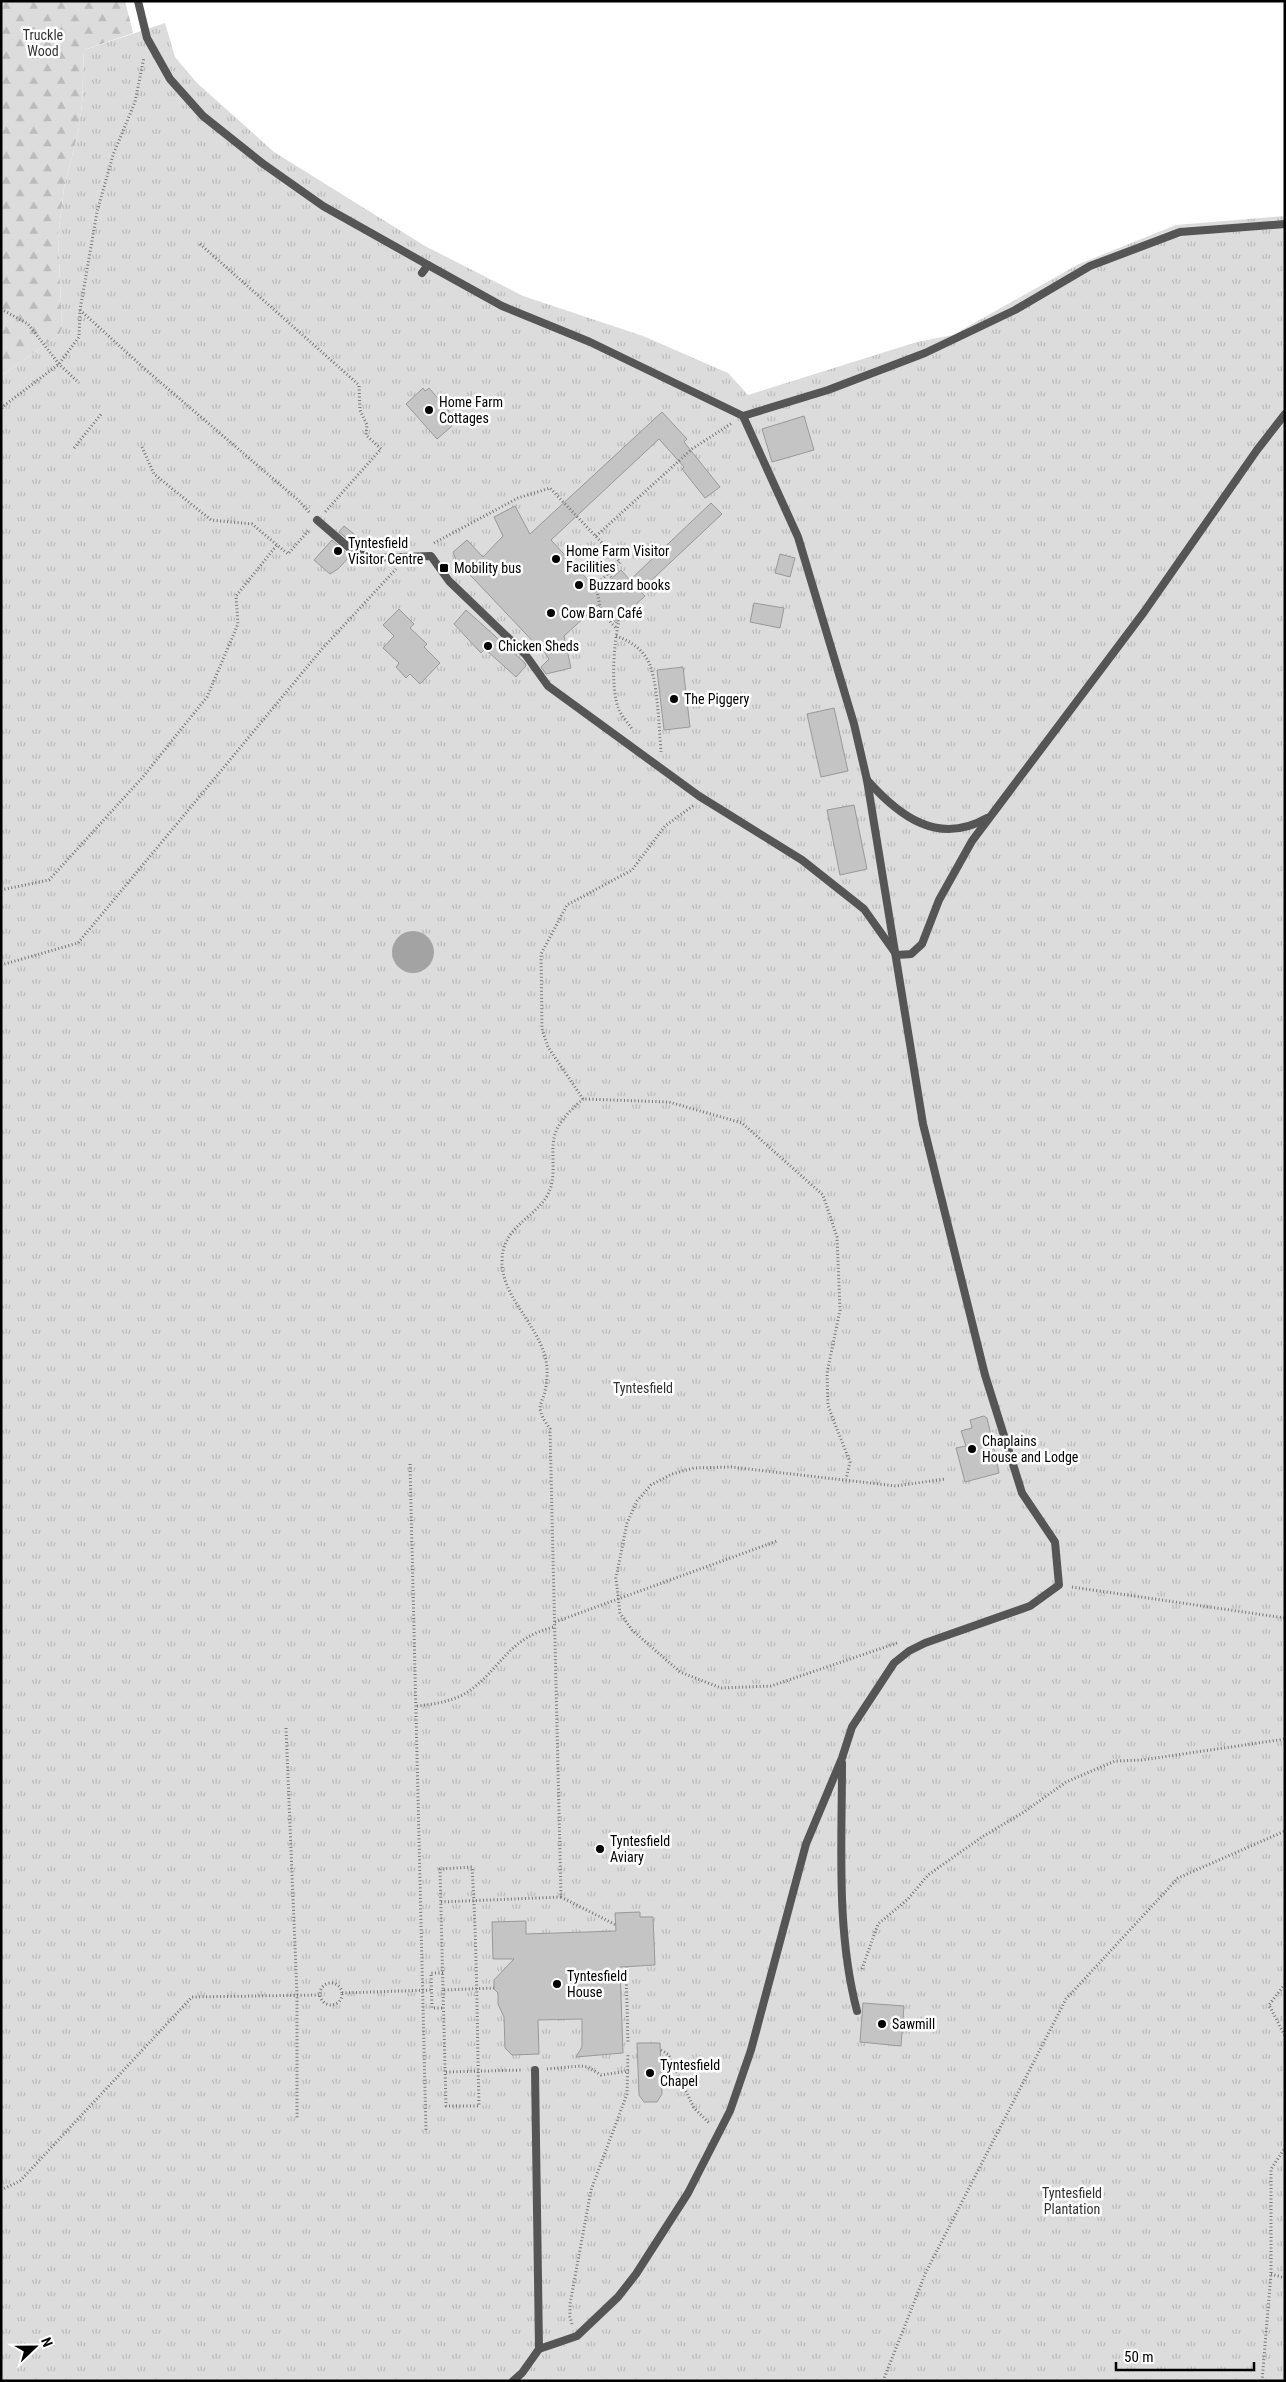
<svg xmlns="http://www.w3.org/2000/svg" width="1286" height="2382" font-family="'Roboto Condensed',sans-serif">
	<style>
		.forest { fill: url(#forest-firs) }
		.park { fill: url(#park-tufts) }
		.water { fill: #a3a3a3 }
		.building { fill: #c4c4c4; stroke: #999 }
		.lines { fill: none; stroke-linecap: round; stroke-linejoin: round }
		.path { stroke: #777; stroke-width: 3; stroke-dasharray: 1 2.5; stroke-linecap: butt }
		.lane { stroke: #555; stroke-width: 8 }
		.poi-dot { fill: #000; stroke: #fff; stroke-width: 2 }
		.labels { text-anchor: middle; stroke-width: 5; stroke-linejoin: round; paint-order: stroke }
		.park-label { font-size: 14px; fill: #333; stroke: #fff }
		.poi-label { font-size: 14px; fill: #000; stroke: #fff; text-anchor: start }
	</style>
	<defs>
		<pattern id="forest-firs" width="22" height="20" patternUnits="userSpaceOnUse" patternTransform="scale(1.25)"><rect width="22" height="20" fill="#dcdcdc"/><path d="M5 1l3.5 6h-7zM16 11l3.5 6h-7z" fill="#bbb"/></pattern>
		<pattern id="park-tufts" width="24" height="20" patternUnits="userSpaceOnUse" patternTransform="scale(1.25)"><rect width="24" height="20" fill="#dcdcdc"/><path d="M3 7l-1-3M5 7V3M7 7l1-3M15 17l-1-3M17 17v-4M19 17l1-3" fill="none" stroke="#bbb"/></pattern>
	</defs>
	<rect width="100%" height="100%" fill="#fff"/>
	<path class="forest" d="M1,1H125L133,33L84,50L82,104L78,133L64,188L58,237L62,329L59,335L1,376Z"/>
	<path class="park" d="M165,23L175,57L197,83L274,152L425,246L523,296L643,336L728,373L748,395L917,342L953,335L1079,264L1176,225L1285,216V2381H1V376L59,335L62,329L58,237L64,188L78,133L82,104L84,50Z"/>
	<circle class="water" cx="413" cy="952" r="21"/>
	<g class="building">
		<path d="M423,388L425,391L429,388L453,416L447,421L452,426L437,439L406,404Z"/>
		<path d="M662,412L687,439L684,442L720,487L705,498L682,469L684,467L659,439L551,540L598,591L621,570L630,580L711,503L722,514L640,591L645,596L616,623L598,605L564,636L571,668L546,674L541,667L549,659L542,648L541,650L456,560L453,552L467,540L483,557L503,536L494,517L515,506L530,534Z"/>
		<path d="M804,416L814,450L772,462L762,429Z"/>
		<path d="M344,526L364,542L359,548L339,532Z"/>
		<path d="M332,540L350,556L338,569L330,574L314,560Z"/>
		<path d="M780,554L795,558L790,577L775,573Z"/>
		<path d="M754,603L784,608L780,628L750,622Z"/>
		<path d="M399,609L414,624L410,628L427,644L424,647L440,663L420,684L410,674L406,678L396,667L399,663L383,648L394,636L383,625Z"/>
		<path d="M466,610L525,663L526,666L516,677L485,649L481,653L454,624Z"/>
		<path d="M683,667L690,727L664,730L657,670Z"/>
		<path d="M834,708L848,771L821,777L807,714Z"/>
		<path d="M854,805L867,869L840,875L827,810Z"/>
		<path d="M984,1416L987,1418L993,1444L999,1473L965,1482L956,1448L966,1446L961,1431L972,1428L970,1420Z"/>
		<path d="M640,1912V1917H653L655,1965L620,1967L623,2053L576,2057L582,2047V2019L538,2020L539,2054L512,2055L505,2048L504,2017L498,2004V1993L494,1989V1980L514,1959H493L492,1922L526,1921V1934L616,1931L615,1913Z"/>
		<path d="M863,2003L904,2006L901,2046L860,2042Z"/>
		<path d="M637,2043H660L662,2094L657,2102H644L639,2095Z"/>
	</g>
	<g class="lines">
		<g class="path">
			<path d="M200,244L359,385L360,410L367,425L366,435L381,449L325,512"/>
			<path d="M1,309L28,324L59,364L79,383"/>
			<path d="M80,310L146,370L298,500L310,513"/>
			<path d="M1,408L59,364L79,337L80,310L97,212L113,155L135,102L144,57"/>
			<path d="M142,447L154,474L211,520L252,524L288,554L309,530"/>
			<path d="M74,448L102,413"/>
			<path d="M596,536L692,449L732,423"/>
			<path d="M434,543L518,498L550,488L620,562L596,585L601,612L617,629"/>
			<path d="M608,574L612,578"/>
			<path d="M619,620C614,643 610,688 619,710C622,716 628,723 632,729"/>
			<path d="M616,636C628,640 640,647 647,659C658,676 659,730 661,752"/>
			<path d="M1,890L49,880L142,778L207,697L238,624L236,596L277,545"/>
			<path d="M1,965L78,943L322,649L396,569"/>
			<path d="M583,1099L548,1047L542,1029L541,954L567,905L632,870L665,826L694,805"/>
			<path d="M410,1464L426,2131"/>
			<path d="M1072,1587L1285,1618"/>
			<path d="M555,1622L777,1541"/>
			<path d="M897,1643L771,1686L721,1688L680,1672L632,1630L620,1613L616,1578L627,1523L637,1501L651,1485L672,1474L694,1468L731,1467L896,1486L945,1479"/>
			<path d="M417,1706C436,1704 456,1701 472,1689C504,1664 509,1638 554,1627"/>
			<path d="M286,1728L297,1995V2119"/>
			<path d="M561,1897L616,1925"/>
			<path d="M441,1902L561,1897L550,1429C547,1424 542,1418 541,1412C538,1405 544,1398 545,1391C548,1378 548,1365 544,1353C534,1321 501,1294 502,1261C502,1226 536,1218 548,1194C559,1173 547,1147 558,1127C564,1116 574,1107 583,1099L669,1102L742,1123L823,1195L837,1237L840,1310L827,1373L828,1406L850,1462L846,1479"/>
			<path d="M626,1967L628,2044"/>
			<path d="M862,1969L878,1924L908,1899L928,1875L982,1837L1024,1812L1066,1782L1115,1761L1142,1760L1285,1739"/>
			<path d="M443,1973H431L432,2008H444"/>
			<circle cx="331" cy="1994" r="11"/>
			<path d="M1285,1984L1269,2005L1285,2036"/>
			<path d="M443,1990L446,2106H479C477,2026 477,1946 472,1867L440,1869L443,1990L494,1988"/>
			<path d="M342,1993L431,1990"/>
			<path d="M661,2050L668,2054L694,2108L710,2124"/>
			<path d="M547,2069L580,2066L588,2067L601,2075L629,2071"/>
			<path d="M446,2072L523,2070"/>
			<path d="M1,2190L20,2181L192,1997L319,1995"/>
			<path d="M1271,2274L1285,2278"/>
			<path d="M572,2324L570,2317V2304L591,2190L627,2094L628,2053"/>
			<path d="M883,2381L926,2272L1066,1999L1178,1878L1285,1831"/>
			<path d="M1262,2381L1271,2274V2169L1285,2148"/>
		</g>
		<g class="lane">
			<path d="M138,1L147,38L170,79L203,116L262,163L323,206L428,265"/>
			<path d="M422,273L428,265L502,306L590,342L743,416L798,537L854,724L867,780L923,1124L985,1375L1022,1493L1055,1542L1059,1585L1030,1606L925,1643L909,1651L894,1663L852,1727L842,1758L806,1844L751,2050L730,2111L688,2193L636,2274L618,2297L577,2336L539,2349L522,2373L513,2381"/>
			<path d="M743,416L828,390L925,353L1015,310L1090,266L1180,232L1285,224"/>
			<path d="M317,520L354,552L372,558L431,556L449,581L525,654L548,686L699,796L802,860L864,909L896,954"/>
			<path d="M867,780C899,816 938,846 987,818"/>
			<path d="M897,955L911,954L922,944L939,900L972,841L1144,612L1257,450L1285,414"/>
			<path d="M842,1763C842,1845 836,1931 857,2011"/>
			<path d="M535,2070L539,2349"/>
		</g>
	</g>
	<g class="poi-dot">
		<circle cx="429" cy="410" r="5"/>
		<circle cx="338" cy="551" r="5"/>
		<circle cx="556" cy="559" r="5"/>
		<rect x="439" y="563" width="10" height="10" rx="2.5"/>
		<circle cx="579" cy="585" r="5"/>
		<circle cx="551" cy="613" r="5"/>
		<circle cx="488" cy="646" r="5"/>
		<circle cx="674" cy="699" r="5"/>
		<circle cx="972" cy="1449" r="5"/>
		<circle cx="600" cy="1849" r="5"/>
		<circle cx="557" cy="1984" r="5"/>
		<circle cx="882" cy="2024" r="5"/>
		<circle cx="650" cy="2073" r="5"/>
	</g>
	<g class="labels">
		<g class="park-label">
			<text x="43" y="40">Truckle<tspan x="43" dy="16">Wood</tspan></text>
			<text x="643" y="1393">Tyntesfield</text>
			<text x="1072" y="2198">Tyntesfield<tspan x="1072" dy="16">Plantation</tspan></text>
		</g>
		<g class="poi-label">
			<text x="439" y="407">Home Farm<tspan x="439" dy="16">Cottages</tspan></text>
			<text x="348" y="548">Tyntesfield<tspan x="348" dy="16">Visitor Centre</tspan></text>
			<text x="566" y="556">Home Farm Visitor<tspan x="566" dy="16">Facilities</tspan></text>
			<text x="454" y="573">Mobility bus</text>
			<text x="589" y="590">Buzzard books</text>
			<text x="561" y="618">Cow Barn Café</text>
			<text x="498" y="651">Chicken Sheds</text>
			<text x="684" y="704">The Piggery</text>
			<text x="982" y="1446">Chaplains<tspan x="982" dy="16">House and Lodge</tspan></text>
			<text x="610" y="1846">Tyntesfield<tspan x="610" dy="16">Aviary</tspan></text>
			<text x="567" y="1981">Tyntesfield<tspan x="567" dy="16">House</tspan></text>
			<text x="892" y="2029">Sawmill</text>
			<text x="660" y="2070">Tyntesfield<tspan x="660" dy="16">Chapel</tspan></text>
		</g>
	</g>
	<rect width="1286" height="2382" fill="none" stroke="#000000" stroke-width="5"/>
	<g transform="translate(35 2347) rotate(68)" stroke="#ffffff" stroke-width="4" paint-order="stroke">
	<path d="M0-4L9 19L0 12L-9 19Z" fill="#000000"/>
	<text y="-8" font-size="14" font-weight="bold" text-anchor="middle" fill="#000000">N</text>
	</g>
	<path d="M1116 2362v8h138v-8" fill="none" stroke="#000000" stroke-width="2.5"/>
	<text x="1124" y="2362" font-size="15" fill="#000000" stroke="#ffffff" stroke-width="4" paint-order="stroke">50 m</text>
</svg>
